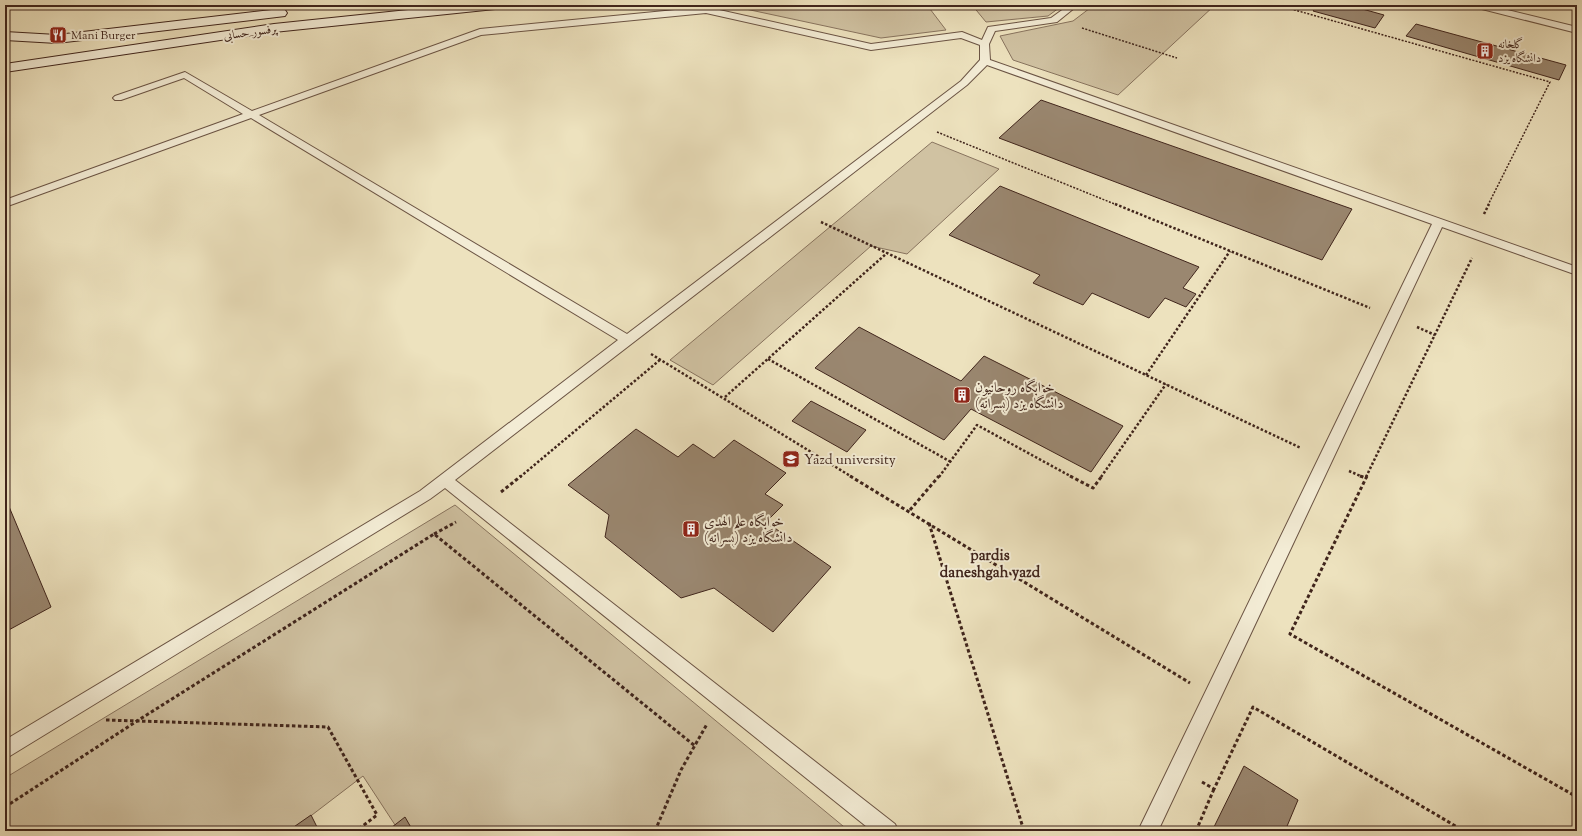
<svg xmlns="http://www.w3.org/2000/svg" width="1582" height="836" font-family="'Sorts Mill Goudy',Amiri,serif">
	<style>
		.green { fill: #d0c2a2; stroke: #88745f }
		.building { fill: #9a8770; stroke: #40251c }
		.lines { fill: none; stroke-linecap: round; stroke-linejoin: round }
		.service-casing { stroke: #6b5444; stroke-width: 2 }
		.secondary-casing { stroke: #40251c; stroke-width: 2 }
		.path-far2 { stroke: #40251c; stroke-width: 1.5; stroke-dasharray: 2 1.5; stroke-linecap: butt }
		.path-far1 { stroke: #40251c; stroke-width: 2.5; stroke-dasharray: 2.5 2; stroke-linecap: butt }
		.path { stroke: #40251c; stroke-width: 3; stroke-dasharray: 3.5 2.5; stroke-linecap: butt }
		.service { fill: #f3ecd5; fill-rule: evenodd }
		.secondary { fill: #f3ecd5; fill-rule: evenodd }
		.labels { text-anchor: middle; stroke-width: 4; stroke-linejoin: round; paint-order: stroke }
		.far-street-label { font-size: 12px; fill: #40251c; stroke: #f3ecd5 }
		.far-poi-label { font-size: 12px; fill: #40251c; stroke: #f3ecd5; text-anchor: start }
		.poi-label { font-size: 14px; fill: #40251c; stroke: #f3ecd5; text-anchor: start }
		.neighbourhood-label { font-size: 15px; font-weight: bold; fill: #40251c; stroke: #f3ecd5 }
	</style>
	<rect width="100%" height="100%" fill="#ede2be"/>
	<filter id="stains"><feTurbulence type="fractalNoise" baseFrequency=".005" numOctaves="4"/><feColorMatrix values="0 0 0 0 .2 0 0 0 0 .09 0 0 0 0 .02 0 0 0 .5 -.17"/></filter>
	<radialGradient id="worn" r=".72"><stop offset=".6" stop-color="#630" stop-opacity="0"/><stop offset="1" stop-color="#630" stop-opacity=".3"/></radialGradient>
	<g class="green">
		<path d="M727,5H927L946,30L881,38Z"/>
		<path d="M972,5H1063L1048,16L986,22Z"/>
		<path d="M1094,5H1215L1118,95L1013,60L1000,36L1073,21Z"/>
		<path d="M932,142L999,169L907,254L871,246L713,385L670,360Z"/>
		<path d="M455,505L849,831H399L363,776L291,831H5V778Z"/>
	</g>
	<g class="building">
		<path d="M1318,5H1348L1384,15L1375,28L1313,11Z"/>
		<path d="M1416,24L1566,65L1559,80L1406,36Z"/>
		<path d="M1041,100L1352,209L1322,260L999,138Z"/>
		<path d="M1000,186L1199,267L1183,288L1196,294L1186,307L1165,298L1149,318L1092,293L1083,305L1033,283L1040,275L949,235Z"/>
		<path d="M859,327L961,381L984,356L1123,426L1091,472L971,409L944,440L815,368Z"/>
		<path d="M811,401L866,430L847,452L792,421Z"/>
		<path d="M636,429L678,457L693,444L714,458L734,440L786,473L765,494L783,505L766,522L831,567L773,632L714,588L681,598L605,537L609,515L568,485Z"/>
		<path d="M5,497L51,607L5,632Z"/>
		<path d="M1244,766L1298,800L1285,831H1212Z"/>
		<path d="M311,815L319,831H288Z"/>
		<path d="M405,817L413,831H387Z"/>
	</g>
	<g class="lines">
		<defs>
			<g id="service">
				<path d="M1069,5H1078L1057,22L995,31L989,44L990,60L1577,267V275L1442,227L1158,831H1138L1432,224L987,65L967,85L455,480L895,824L898,831H872L445,488L430,499L5,759V740L420,491L618,340L251,118L5,207V200L243,114L184,78L121,100H115L113,98L115,96L185,72L252,111L480,29L706,7L871,44L962,32L982,40L988,27L1051,18ZM706,13L871,50L961,38L980,45V60L961,81L627,334L259,115L481,35Z"/>
				<path d="M1473,5H1487L1577,27V33L1474,7Z"/>
			</g>
			<g id="secondary">
				<path d="M456,5H502L500,8L495,9L274,32L5,72V64L274,24Z"/>
				<path d="M280,9L285,10L287,13L285,16L57,43L5,40V32L57,35Z"/>
			</g>
		</defs>
		<use href="#service" class="service-casing"/>
		<use href="#secondary" class="secondary-casing"/>
		<g class="path-far2">
			<path d="M1277,5L1550,82L1488,205"/>
			<path d="M1082,28L1177,58"/>
			<path d="M937,132L1117,205"/>
		</g>
		<g class="path-far1">
			<path d="M1115,204L1370,308"/>
			<path d="M1484,214L1489,204"/>
			<path d="M821,222L1301,448"/>
			<path d="M1417,327L1435,335"/>
			<path d="M651,354L852,477"/>
			<path d="M768,359L951,462"/>
			<path d="M1146,375L1230,251"/>
			<path d="M725,397L887,253"/>
			<path d="M1349,471L1363,477"/>
			<path d="M520,477L661,359"/>
			<path d="M939,477L977,425L1072,477"/>
			<path d="M1101,477L1166,384"/>
			<path d="M1366,477L1472,258"/>
		</g>
		<g class="path">
			<path d="M850,476L1190,683"/>
			<path d="M1070,476L1093,488L1102,476"/>
			<path d="M1360,476L1366,478"/>
			<path d="M1367,476L1290,634L1577,797"/>
			<path d="M501,492L521,476"/>
			<path d="M910,510L939,476"/>
			<path d="M929,523L1024,831"/>
			<path d="M434,534L456,522"/>
			<path d="M106,720L328,727L377,815L356,831"/>
			<path d="M1202,782L1214,789L1253,707L1464,831"/>
			<path d="M5,807L137,721L434,534L695,746"/>
			<path d="M655,831L681,770L707,724"/>
			<path d="M1196,831L1214,789"/>
		</g>
		<use href="#service" class="service"/>
		<use href="#secondary" class="secondary"/>
	</g>
	<defs>
		<symbol id="restaurant-square" viewBox="-11 -11 22 22"><rect x="-9" y="-9" width="18" height="18" rx="4" fill="#8f2418" stroke="#f3ecd5"/><path d="M-5-6h1v4h1v-4h1v4h1v-4h1v5L-1.5 .5V6h-2V.5L-5-1ZM5-6V6H3V1.5H1.5Q1.5-4 5-6Z" fill="#fff"/></symbol>
		<symbol id="building-square" viewBox="-11 -11 22 22"><rect x="-9" y="-9" width="18" height="18" rx="4" fill="#8f2418" stroke="#f3ecd5"/><path d="M-4-6H4V6H1V3H-1V6H-4ZM-2.5-4.3h1.7v1.8h-1.7ZM.8-4.3h1.7v1.8H.8ZM-2.5-1h1.7V.8h-1.7ZM.8-1h1.7V.8H.8Z" fill="#fff"/></symbol>
		<symbol id="university-square" viewBox="-11 -11 22 22"><rect x="-9" y="-9" width="18" height="18" rx="4" fill="#8f2418" stroke="#f3ecd5"/><path d="M0-5L7-2L0 1L-7-2ZM-4 1L0 2.5L4 1V4Q0 6-4 4Z" fill="#fff"/></symbol>
	</defs>
	<g fill-rule="evenodd">
		<use href="#restaurant-square" x="48" y="25" width="20" height="20"/>
		<use href="#building-square" x="1475" y="41" width="20" height="20"/>
		<use href="#building-square" x="952" y="385" width="20" height="20"/>
		<use href="#university-square" x="781" y="449" width="20" height="20"/>
		<use href="#building-square" x="681" y="519" width="20" height="20"/>
	</g>
	<g class="labels">
		<g class="far-street-label">
			<text transform="translate(250 32) rotate(-8)" y="4">پرفسور حسابی</text>
		</g>
		<g class="far-poi-label">
			<text x="71" y="39">Mani Burger</text>
			<text x="1498" y="48">گلخانه<tspan x="1498" dy="14">دانشگاه یزد</tspan></text>
		</g>
		<g class="poi-label">
			<text x="975" y="392">خوابگاه روحانیون<tspan x="975" dy="16">(پسرانه) دانشگاه یزد</tspan></text>
			<text x="804" y="464">Yazd university</text>
			<text x="704" y="526">خوابگاه علم الهدی<tspan x="704" dy="16">(پسرانه) دانشگاه یزد</tspan></text>
		</g>
		<g class="neighbourhood-label">
			<text x="990" y="560">pardis<tspan x="990" dy="17">daneshgah yazd</tspan></text>
		</g>
	</g>
	<rect width="1582" height="836" fill="none" stroke="#ede2be" stroke-width="20"/>
	<rect x="6" y="6" width="1570" height="824" fill="none" stroke="#40251c" stroke-width="2"/>
	<rect x="10" y="10" width="1562" height="816" fill="none" stroke="#40251c"/>
	<rect width="100%" height="100%" filter="url(#stains)"/>
	<rect width="100%" height="100%" fill="url(#worn)"/>
</svg>
